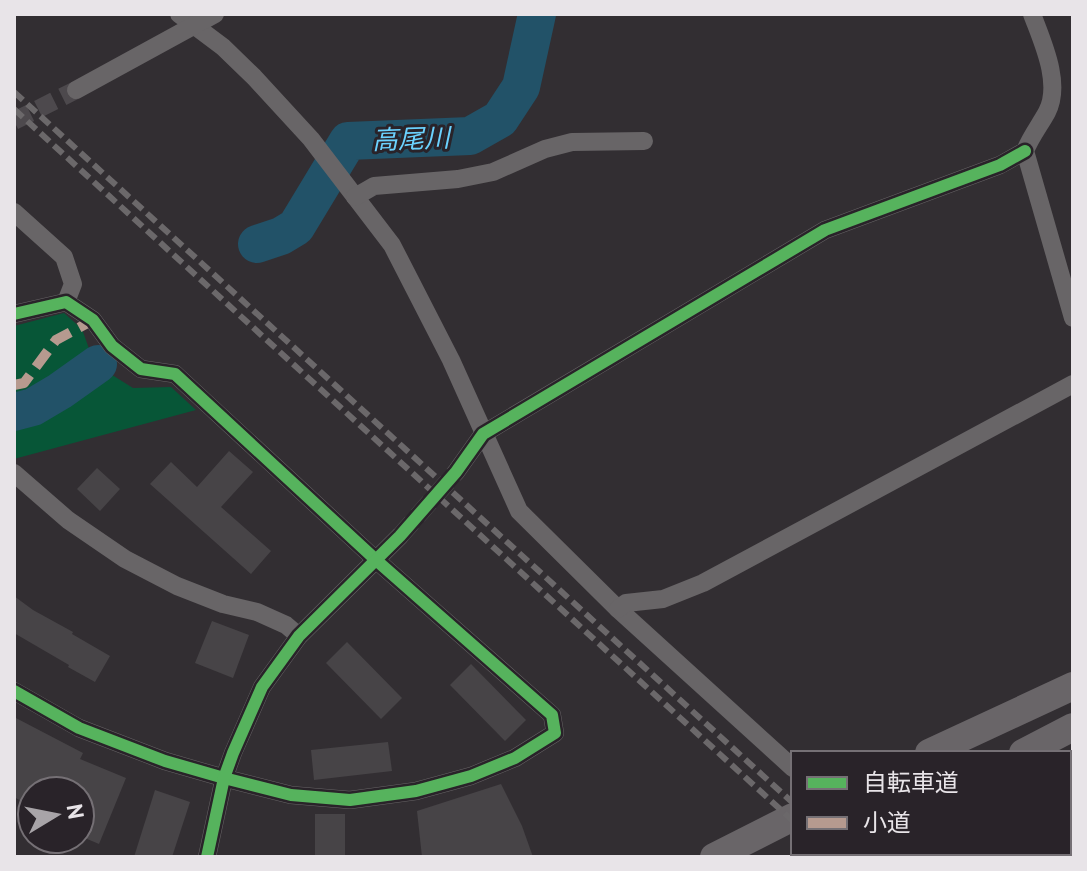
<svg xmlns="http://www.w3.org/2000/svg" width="1087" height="871" font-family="'PT Sans','Noto Sans JP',sans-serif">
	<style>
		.green { fill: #075637 }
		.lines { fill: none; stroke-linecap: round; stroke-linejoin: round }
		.stream { stroke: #225268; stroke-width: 6 }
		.river { stroke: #225268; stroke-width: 38 }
		.building { fill: #474447 }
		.minor-tunnel { stroke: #4d494d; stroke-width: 18; stroke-dasharray: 18 9; stroke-linecap: butt }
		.minor { stroke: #686567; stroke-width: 18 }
		.primary { stroke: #696568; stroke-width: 28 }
		.rail { stroke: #6b686a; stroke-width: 6; stroke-dasharray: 12 6; stroke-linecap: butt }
		.quiet { stroke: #b69a8f; stroke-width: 10; stroke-dasharray: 20 10; stroke-linecap: butt }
		.cycleway-casing { stroke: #292329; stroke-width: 17 }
		.cycleway { stroke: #56b35d; stroke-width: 12 }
		.labels { text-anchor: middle; stroke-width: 6; stroke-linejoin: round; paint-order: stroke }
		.water-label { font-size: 26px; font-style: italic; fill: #6bd2fe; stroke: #292329 }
	</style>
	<rect width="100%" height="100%" fill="#322e32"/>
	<g class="green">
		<path d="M64,313L82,329L92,357L40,393L14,400V326Z"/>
		<path d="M101,368L133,388L171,387L196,410L14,459V422L39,417L75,396Z"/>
	</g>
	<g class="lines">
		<g class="stream">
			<path d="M1069,765L1073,763"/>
			<path d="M1027,857V853"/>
		</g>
		<g class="river">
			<path d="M257,244L281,236L296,227L348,141L470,136L500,119L521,87L537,14"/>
			<path d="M14,412L33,407L60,391L98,364"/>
		</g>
	</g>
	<g class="building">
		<path d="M229,451L253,472L221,507L271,551L251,574L150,484L171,462L197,487Z"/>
		<path d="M97,468L120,489L100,511L77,489Z"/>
		<path d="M14,596L33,610L73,632L72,634L110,656L95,682L68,667L69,665L14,633Z"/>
		<path d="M212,621L249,635L233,678L195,663Z"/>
		<path d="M347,642L402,698L381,719L326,663Z"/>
		<path d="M471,664L526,720L505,741L450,685Z"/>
		<path d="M14,717L83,753L80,759L126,778L99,844L80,836V791H32V807L14,797Z"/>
		<path d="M388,742L392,771L314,780L311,750Z"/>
		<path d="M501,784L522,826L533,857H422L417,811Z"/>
		<path d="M155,790L190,802L172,857H134Z"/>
		<rect x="315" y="814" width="30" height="43"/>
	</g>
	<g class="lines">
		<g class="minor-tunnel">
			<path d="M14,121L76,90"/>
			<path d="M400,536L456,472"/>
		</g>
		<g class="minor">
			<path d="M179,14L223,47L254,77L311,139L392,245L451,360L519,511L618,609L793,768"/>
			<path d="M1032,14C1042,41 1062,83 1047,112C1040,125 1031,136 1025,151L1073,318"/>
			<path d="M76,90L215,14"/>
			<path d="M355,197L374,186L458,179L493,172L545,149L572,142L644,141"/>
			<path d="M14,212L64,257L73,284L66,302"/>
			<path d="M14,314L66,302L93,320L112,346L141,369L175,374L376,560L552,715L555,733L515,758L471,776L416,791L350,800L291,795L224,778L165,761L79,728L14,691"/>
			<path d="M456,472L483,434L825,230L1000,165L1025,151"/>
			<path d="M14,473L68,520L125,559L177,586L223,604L257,612L286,625L299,636"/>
			<path d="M618,609L626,603L663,599L703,583L1073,384"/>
			<path d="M207,857L224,778L233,753L262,687L299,636L400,536"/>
		</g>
		<g class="primary">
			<path d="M929,753L1073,686"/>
			<path d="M1023,753L1073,727"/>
			<path d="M714,857L793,817"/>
			<path d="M826,857L833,853"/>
		</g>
		<g class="rail">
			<path d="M14,92L793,803"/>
			<path d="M14,109L793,821"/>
			<path d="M827,853L832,857"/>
			<path d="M848,853L852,857"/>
		</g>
		<path class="quiet" d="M14,385L24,383L56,340L93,320"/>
		<defs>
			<g id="cycleway">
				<path d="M14,314L66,302L93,320L112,346L141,369L175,374L376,560L552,715L555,733L515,758L471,776L416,791L350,800L291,795L224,778L165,761L79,728L14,691"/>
				<path d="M207,857L224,778L233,753L262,687L299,636L400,536L456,472L483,434L825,230L1000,165L1025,151"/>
			</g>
		</defs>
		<use href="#cycleway" class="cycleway-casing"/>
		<use href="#cycleway" class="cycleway"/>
	</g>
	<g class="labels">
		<g class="water-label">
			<text transform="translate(411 139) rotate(-2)" y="9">高尾川</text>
		</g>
	</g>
	<rect width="1087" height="871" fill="none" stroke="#e8e4e8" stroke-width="32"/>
	<rect x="791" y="751" width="280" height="104" fill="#292329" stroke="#757075" stroke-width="2"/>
	<rect x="807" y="777" width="40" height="12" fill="#56b35d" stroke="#757075" stroke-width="2"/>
	<text x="863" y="791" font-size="24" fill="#e8e4e8">自転車道</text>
	<rect x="807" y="817" width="40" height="12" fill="#b69a8f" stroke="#757075" stroke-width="2"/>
	<text x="863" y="831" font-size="24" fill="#e8e4e8">小道</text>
	<g transform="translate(56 815) rotate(80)"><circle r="38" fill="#292329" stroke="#757075" stroke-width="2"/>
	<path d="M0-6L14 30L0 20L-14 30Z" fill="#a8a4a8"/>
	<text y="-12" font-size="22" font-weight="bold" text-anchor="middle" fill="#e8e4e8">N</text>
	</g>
</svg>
